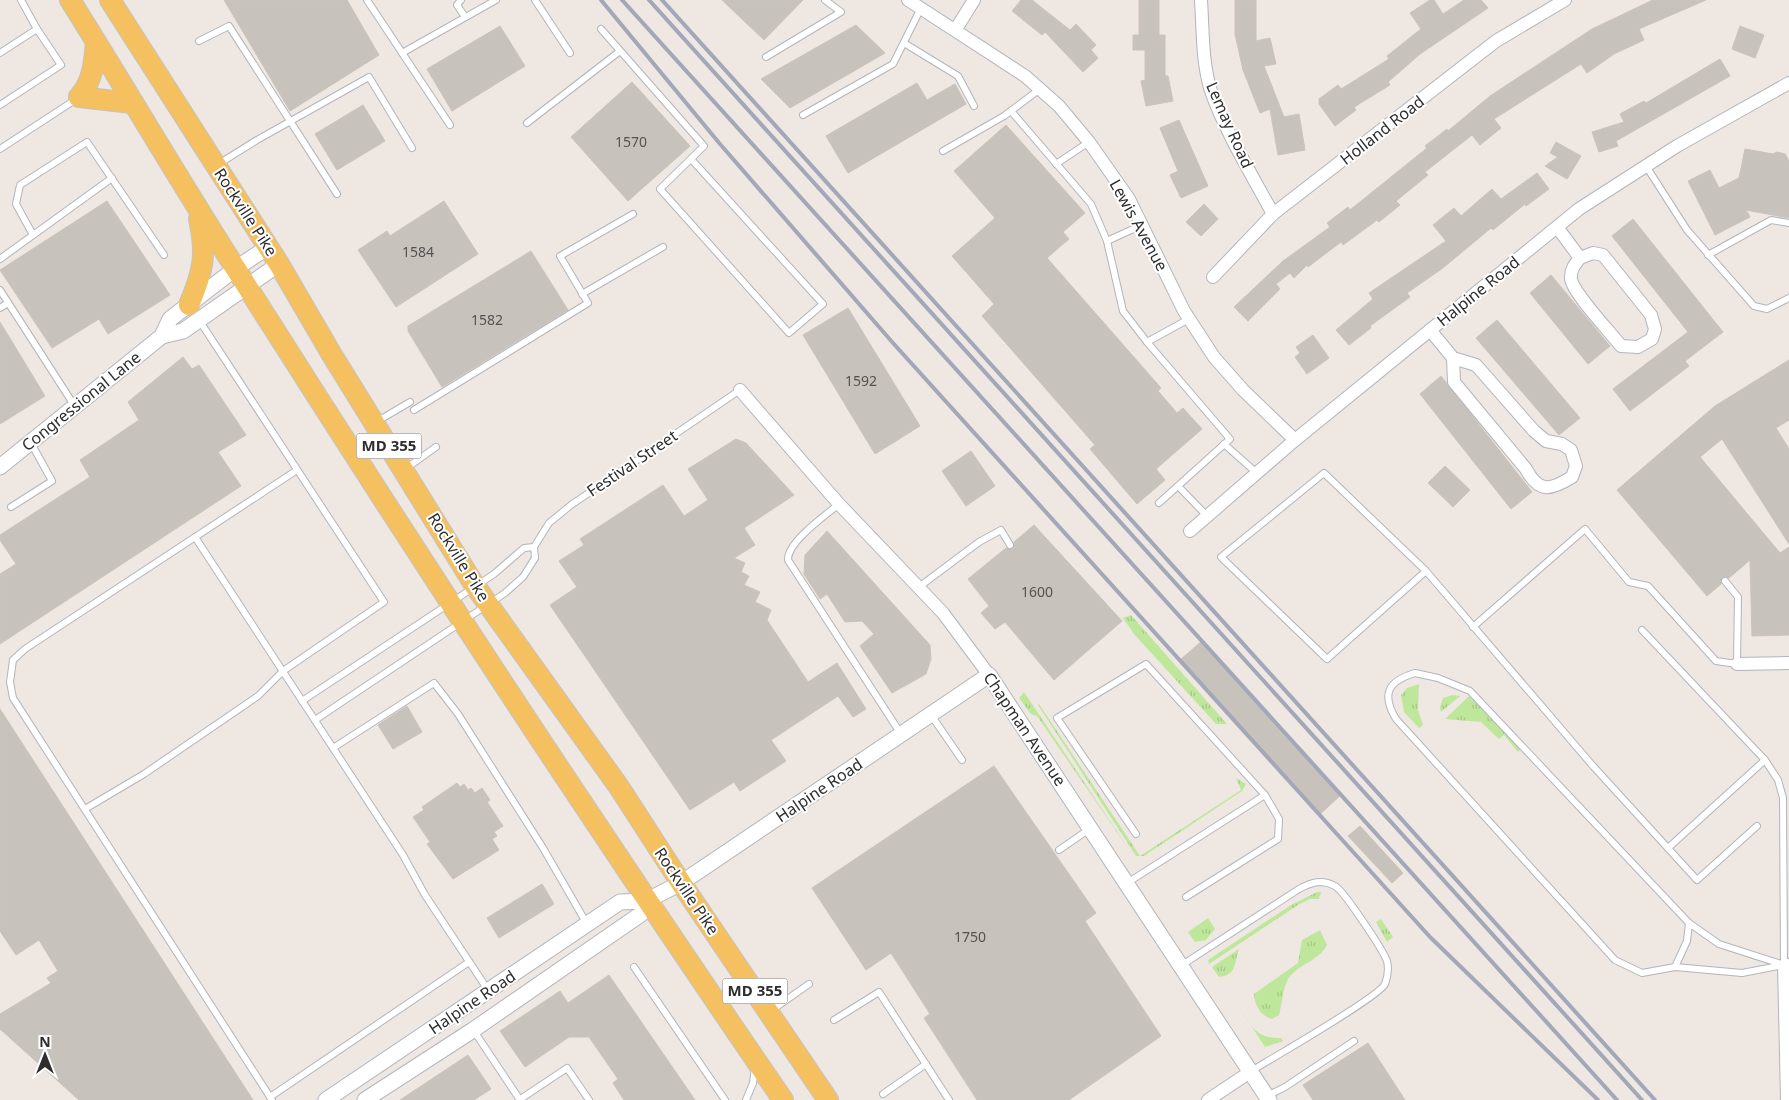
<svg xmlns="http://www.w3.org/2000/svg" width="1789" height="1100" font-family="'Noto Sans',sans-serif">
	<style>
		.grass { fill: url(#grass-tufts) }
		.building { fill: #c8c2bc; stroke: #cbc3ba }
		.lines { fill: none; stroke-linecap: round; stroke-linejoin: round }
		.service-casing { stroke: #b1b5be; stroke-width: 8 }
		.minor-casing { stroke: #b1b5be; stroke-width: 14 }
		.tertiary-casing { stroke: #b1b5be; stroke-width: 17 }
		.primary-casing { stroke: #c4c4c4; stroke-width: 22 }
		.service { stroke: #fff; stroke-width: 6 }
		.minor { stroke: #fff; stroke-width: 12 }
		.tertiary { stroke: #fff; stroke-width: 15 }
		.primary { stroke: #f5c060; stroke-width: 20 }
		.rail { stroke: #a2a8b8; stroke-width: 4 }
		.labels { text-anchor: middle; stroke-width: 4; stroke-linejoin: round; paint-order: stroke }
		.number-label { font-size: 14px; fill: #545352 }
		.shield { fill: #fff; stroke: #6d6d6d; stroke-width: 1 }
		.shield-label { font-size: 15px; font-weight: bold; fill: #2e2e2e }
		.street-label { font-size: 16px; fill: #2e2e2e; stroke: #fff }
	</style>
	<defs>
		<pattern id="grass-tufts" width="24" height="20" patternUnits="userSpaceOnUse" patternTransform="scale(1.25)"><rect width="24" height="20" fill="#bfe79c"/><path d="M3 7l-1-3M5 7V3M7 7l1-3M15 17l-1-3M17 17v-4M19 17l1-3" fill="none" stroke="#a4c687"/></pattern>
	</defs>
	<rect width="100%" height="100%" fill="#efe7e1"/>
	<g class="grass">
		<path d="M1131,615L1227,724H1216L1134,634L1123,618Z"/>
		<path d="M1419,684L1418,710L1423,725L1419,728L1404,712L1401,695L1407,688Z"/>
		<path d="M1024,692L1132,854L1037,716L1031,714L1019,698Z"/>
		<path d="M1452,695L1460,696L1441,712L1440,707L1443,698Z"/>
		<path d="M1469,696L1521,748L1518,752L1504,735L1499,739L1481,722L1445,719Z"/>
		<path d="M1039,704L1140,856L1241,790L1236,778L1246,784L1242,791L1144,856H1136L1038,705Z"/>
		<path d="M1317,892H1321L1319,899H1310L1298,905L1209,964L1208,960L1291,905Z"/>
		<path d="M1208,918L1215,929L1206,940L1195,942L1188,932Z"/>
		<path d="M1381,919L1393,937L1387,942L1376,922Z"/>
		<path d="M1320,930L1327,945C1319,961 1298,964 1288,979C1283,988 1282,1004 1279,1015L1272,1019C1260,1015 1255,1006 1254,994L1298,963L1302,940Z"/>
		<path d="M1239,949C1234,963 1237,975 1219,977L1212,967Z"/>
		<path d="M1237,1004C1250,1023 1254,1039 1281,1038L1283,1041L1265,1047Z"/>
	</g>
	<g class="building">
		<path d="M224,0H347L379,55L290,111Z"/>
		<path d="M722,0H803L764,40Z"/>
		<path d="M1021,0H1032L1070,30L1076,24L1096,45L1091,50L1098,58L1083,72L1045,32L1042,35L1012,11Z"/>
		<path d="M1139,0H1159V35H1165V76H1168L1173,101L1146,106L1141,81L1145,80V50H1133V35H1139Z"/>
		<path d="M1235,0H1256V41L1270,38L1276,64L1264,66L1284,117L1299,114L1305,150L1278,155L1270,109L1260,113L1243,70L1235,34Z"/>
		<path d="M1430,0H1434L1443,14L1464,0H1481L1488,8L1420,54L1388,82L1390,85L1354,107L1356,110L1335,126L1319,104V99L1338,85L1341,89L1389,59L1387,56L1421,29L1410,13Z"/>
		<path d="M1653,0H1706L1639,29L1644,40L1614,54L1587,73L1581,64L1494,119L1501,128L1480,145L1472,135L1425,172L1428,175L1396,201L1400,205L1379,222L1377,220L1343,245L1341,242L1308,267L1307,265L1294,278L1290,273L1276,284L1280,289L1248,321L1234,307L1283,261L1330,227L1327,223L1348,207L1350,210L1427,148L1425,146L1447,129L1448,131L1490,96L1592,29Z"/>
		<path d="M856,25L885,53L790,108L761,79Z"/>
		<path d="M500,26L525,66L452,111L427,69Z"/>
		<path d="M1740,26L1764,35L1755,58L1732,49Z"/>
		<path d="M1720,59L1730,76L1616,141L1618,146L1599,152L1592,132L1624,122L1620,114L1644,101L1646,103Z"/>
		<path d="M632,82L690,146L628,201L571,137Z"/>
		<path d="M917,83L927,100L955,84L966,104L848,173L826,136Z"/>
		<path d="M363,105L385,141L337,170L315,134Z"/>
		<path d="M1179,120L1208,186L1181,198L1170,175L1178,171L1160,128Z"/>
		<path d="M1006,125L1085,213L1063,232L1069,239L1047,258L1161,388L1158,391L1177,413L1183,408L1202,429L1156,469L1165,480L1137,504L1090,449L1095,445L982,316L994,304L952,256L995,218L954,171Z"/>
		<path d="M1556,142L1581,156L1567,179L1545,166L1558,157L1550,153Z"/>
		<path d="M1745,149L1773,154L1777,152L1785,154L1789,161V218L1746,210L1750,217L1715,235L1688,181L1710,170L1719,188L1739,178Z"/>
		<path d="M1537,173L1549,189L1526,206L1525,204L1493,230L1491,228L1443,268L1407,293L1410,297L1370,326L1371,328L1349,345L1336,330L1373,299L1369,293L1446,241L1433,225L1454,208L1461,216L1492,189L1501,199Z"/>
		<path d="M107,201L170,295L108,334L99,319L52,348L0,270Z"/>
		<path d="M444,201L478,254L396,307L358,250L387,231L390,236Z"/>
		<path d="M1204,204L1218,219L1201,236L1186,222Z"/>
		<path d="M1633,219L1723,332L1685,361L1689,366L1630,411L1613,389L1688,332L1612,236Z"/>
		<path d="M531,251L568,310L442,387L408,331V326Z"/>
		<path d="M1551,275L1610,346L1588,364L1530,293Z"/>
		<path d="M848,308L920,426L875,454L803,335Z"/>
		<path d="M1497,320L1580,418L1559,435L1476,338Z"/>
		<path d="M0,322L45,396L0,424Z"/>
		<path d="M1313,335L1329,358L1307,374L1295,357L1300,353L1296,347Z"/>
		<path d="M183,357L192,369L199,365L246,435L218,452L241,486L0,644V574L16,564L0,540V535L90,477L80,460L139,420L128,402Z"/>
		<path d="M1789,360V420L1776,428L1789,449V544L1722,439L1700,457L1780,553L1789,547V635L1752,636L1750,560L1729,578L1722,577L1721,584L1707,596L1617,490L1715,406Z"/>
		<path d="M1441,376L1532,492L1511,509L1420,394Z"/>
		<path d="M736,439L746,443L794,495L744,528L755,545L734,558L745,563L741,572L749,576L744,585L760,592L755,602L771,610L767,620L808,682L837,663L866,709L853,717L838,696L771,740L786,761L740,791L734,782L690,810L550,605L577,587L559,561L584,545L580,539L663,485L684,516L708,500L688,469Z"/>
		<path d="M971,451L995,486L966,506L942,471Z"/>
		<path d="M1445,466L1470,490L1453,507L1428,483Z"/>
		<path d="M1034,525L1122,621L1054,680L1005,622L995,629L981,613L989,606L968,579L1006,548L1013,549L1014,542Z"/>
		<path d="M827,531L930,645L931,659L926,674L892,693L860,646L874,634L862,621L845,622L827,594L820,599L804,574L805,555Z"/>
		<path d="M1202,641L1341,795L1319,815L1180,660Z"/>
		<path d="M407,706L422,732L393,749L378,725Z"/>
		<path d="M0,709L253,1100H79L0,1029V1014L51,983L47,978L58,971L39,940L16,955L0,931Z"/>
		<path d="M994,766L1096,913L1085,921L1161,1036L1069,1100H977L924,1018L930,1014L891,953L866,970L812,888Z"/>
		<path d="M457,783L460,787L464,784L468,790L471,788L475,793L482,788L490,800L487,802L503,826L494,832L497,836L492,839L499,850L453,879L427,844L430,842L413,817L424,810L422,807Z"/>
		<path d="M1360,826L1403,873L1392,883L1348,836Z"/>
		<path d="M542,884L554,904L499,938L487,918Z"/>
		<path d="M609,975L695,1100H624L613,1083L618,1079L589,1037H569L525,1067L500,1031L560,991L568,1003Z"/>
		<path d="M1368,1043L1405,1100H1313L1303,1085Z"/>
		<path d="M468,1055L491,1089L474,1100H400Z"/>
	</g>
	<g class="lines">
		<defs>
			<g id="service">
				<path d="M21,0L37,29"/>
				<path d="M367,0L450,125"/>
				<path d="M461,0L457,5L465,17"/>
				<path d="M535,0L570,53"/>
				<path d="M601,29L704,146L660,189L789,333L823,304L691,159"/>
				<path d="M199,41L229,26L337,194"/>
				<path d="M904,43L958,76L974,106"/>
				<path d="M0,53L37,29L61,65L0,105"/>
				<path d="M402,53L496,0"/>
				<path d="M766,57L841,12L825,0"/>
				<path d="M1011,111L1091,204L1107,241L1142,225"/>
				<path d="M803,115L893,64L921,8"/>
				<path d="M527,123L620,51"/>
				<path d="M0,149L78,98"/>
				<path d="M943,151L1004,116L1040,89"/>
				<path d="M1056,164L1089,142"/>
				<path d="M217,165L257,140L369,77L412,148"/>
				<path d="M1646,166L1687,230L1754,306L1767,309L1789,298"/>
				<path d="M33,235L16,204L20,185L87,142L164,255"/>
				<path d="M1107,241L1123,311L1147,342L1189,319"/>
				<path d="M1708,255L1771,220L1789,223"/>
				<path d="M0,259L112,178"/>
				<path d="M0,290L74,405"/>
				<path d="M582,294L663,247"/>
				<path d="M0,308L8,303"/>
				<path d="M1147,342L1230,439L1159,503"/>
				<path d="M414,410L588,303L560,256L633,214"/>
				<path d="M376,422L410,402"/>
				<path d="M1224,444L1258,474"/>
				<path d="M405,469L436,447"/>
				<path d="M1178,486L1208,517"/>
				<path d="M839,504C825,516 787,542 788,560L901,734"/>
				<path d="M11,507L52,481L31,443"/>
				<path d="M195,537L403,855L425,895L488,990"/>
				<path d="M1426,571L1327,659L1221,557L1324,473L1426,571L1593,766L1697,880L1757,826"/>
				<path d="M919,587L979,542L1001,530L1010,545"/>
				<path d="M1473,627L1585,529L1629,582L1648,586L1716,661L1737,664L1738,597L1725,581"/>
				<path d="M1642,630L1765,760L1778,780L1783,798L1784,965"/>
				<path d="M1415,673L1438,678L1470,691L1689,923L1719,944L1784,965L1742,973L1675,967L1642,973L1615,960L1396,719C1381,694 1388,681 1415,673Z"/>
				<path d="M302,701L494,574L524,548L534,547"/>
				<path d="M931,715L962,760"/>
				<path d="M315,720L505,593L523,577L535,558L534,547L549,523L571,505L740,390"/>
				<path d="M333,748L434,683L458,714L543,848L587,924"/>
				<path d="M85,809L144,774L258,696L283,671L384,602L199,320"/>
				<path d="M1136,834L1057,718L1146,664L1265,795L1279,819L1278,839L1186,897"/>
				<path d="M1668,848L1765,760"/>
				<path d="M1059,850L1091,828"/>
				<path d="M1127,883L1265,795"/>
				<path d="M1182,965L1299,889C1312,882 1322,879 1335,886C1344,891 1383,950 1387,961C1389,969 1388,976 1385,984C1379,997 1271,1059 1251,1071"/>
				<path d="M634,967L725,1100"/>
				<path d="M1675,967L1687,941L1689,923"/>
				<path d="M772,1010L809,984"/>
				<path d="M834,1020L879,992L949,1100"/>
				<path d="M474,1031L520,1100"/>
				<path d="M883,1094L926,1064"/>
				<path d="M1267,1096L1285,1087L1354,1041"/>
				<path d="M270,1097L469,962"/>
				<path d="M272,1100L13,698L10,682L13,660L25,649L297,470"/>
				<path d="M519,1100L567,1068L589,1100"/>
				<path d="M746,1100L753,1083L755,1067"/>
			</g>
			<g id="minor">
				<path d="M908,0L1025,76L1059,106L1089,142L1129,199L1184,311L1214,357L1243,390L1295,440"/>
				<path d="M1201,0C1203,30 1202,63 1211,91C1225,131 1253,177 1273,214"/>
				<path d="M956,29L974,0"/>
				<path d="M1557,227L1580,258C1575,264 1570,270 1571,279C1573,293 1611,333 1621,346L1638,347L1652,339L1655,329L1651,315L1603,255L1593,253L1580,258"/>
				<path d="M1213,277L1273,214L1496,41L1565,0"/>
				<path d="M1430,330L1453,358L1454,382L1526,469C1539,494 1551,490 1572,477L1576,466L1571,450L1562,444L1546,441L1534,431L1476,365L1453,358"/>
				<path d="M740,390L839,504L943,613L989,675"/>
				<path d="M1190,531L1295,440L1579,209L1677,146L1789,83"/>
				<path d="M1737,664L1789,663"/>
				<path d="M1208,1100L1250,1072"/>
				<path d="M1787,1100L1784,965H1789"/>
			</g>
			<g id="tertiary">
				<path d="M162,336L183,331L279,264"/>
				<path d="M0,467L162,336L170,319L235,269L268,247"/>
				<path d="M326,1100L620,902L646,901L681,883L989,675L1269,1100"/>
				<path d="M365,1100L473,1030L641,914L646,901"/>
			</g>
			<g id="primary">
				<path d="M70,0C126,89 179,180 236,269C413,549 595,826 783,1100"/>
				<path d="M110,0L279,264L332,355L475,586L619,787L681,883L828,1100"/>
				<path d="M79,97C93,81 94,63 96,42"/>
				<path d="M79,97L132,103"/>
				<path d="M189,305C203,272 207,255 199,219"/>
			</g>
		</defs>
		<use href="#service" class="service-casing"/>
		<use href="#minor" class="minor-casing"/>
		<use href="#tertiary" class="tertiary-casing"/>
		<use href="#primary" class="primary-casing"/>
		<use href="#service" class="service"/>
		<use href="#minor" class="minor"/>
		<use href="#tertiary" class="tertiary"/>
		<use href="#primary" class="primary"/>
		<g class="rail">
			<path d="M601,0L720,144L893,343L1345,843L1430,937L1598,1100"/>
			<path d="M622,0L1617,1100"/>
			<path d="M649,0L1642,1100"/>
			<path d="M662,0L1655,1100"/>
		</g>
	</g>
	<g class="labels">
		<g class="number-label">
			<text x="631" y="147">1570</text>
			<text x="418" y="257">1584</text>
			<text x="487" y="325">1582</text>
			<text x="861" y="386">1592</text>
			<text x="1037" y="597">1600</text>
			<text x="970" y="942">1750</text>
		</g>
		<g class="shield">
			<rect x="356.5" y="433.5" width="65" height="25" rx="4"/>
			<rect x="722.5" y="978.5" width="65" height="25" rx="4"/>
		</g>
		<g class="shield-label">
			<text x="389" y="451">MD 355</text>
			<text x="755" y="996">MD 355</text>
		</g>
		<g class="street-label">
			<text transform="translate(1230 125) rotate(66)" y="6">Lemay Road</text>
			<text transform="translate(1382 130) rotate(-38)" y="6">Holland Road</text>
			<text transform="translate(246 212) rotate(57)" y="6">Rockville Pike</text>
			<text transform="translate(1139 225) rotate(61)" y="6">Lewis Avenue</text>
			<text transform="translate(1478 291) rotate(-39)" y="6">Halpine Road</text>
			<text transform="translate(81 401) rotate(-39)" y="6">Congressional Lane</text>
			<text transform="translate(632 463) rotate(-34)" y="6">Festival Street</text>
			<text transform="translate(459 557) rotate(58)" y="6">Rockville Pike</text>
			<text transform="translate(1025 729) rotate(56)" y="6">Chapman Avenue</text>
			<text transform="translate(819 790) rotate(-34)" y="6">Halpine Road</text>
			<text transform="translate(687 891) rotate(56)" y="6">Rockville Pike</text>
			<text transform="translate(472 1002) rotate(-34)" y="6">Halpine Road</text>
		</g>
	</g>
	<g transform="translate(45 1055)" stroke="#ffffff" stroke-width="4" paint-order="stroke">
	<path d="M0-4L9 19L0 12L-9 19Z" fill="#2e2e2e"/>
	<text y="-8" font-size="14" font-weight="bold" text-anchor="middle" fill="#2e2e2e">N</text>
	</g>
</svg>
